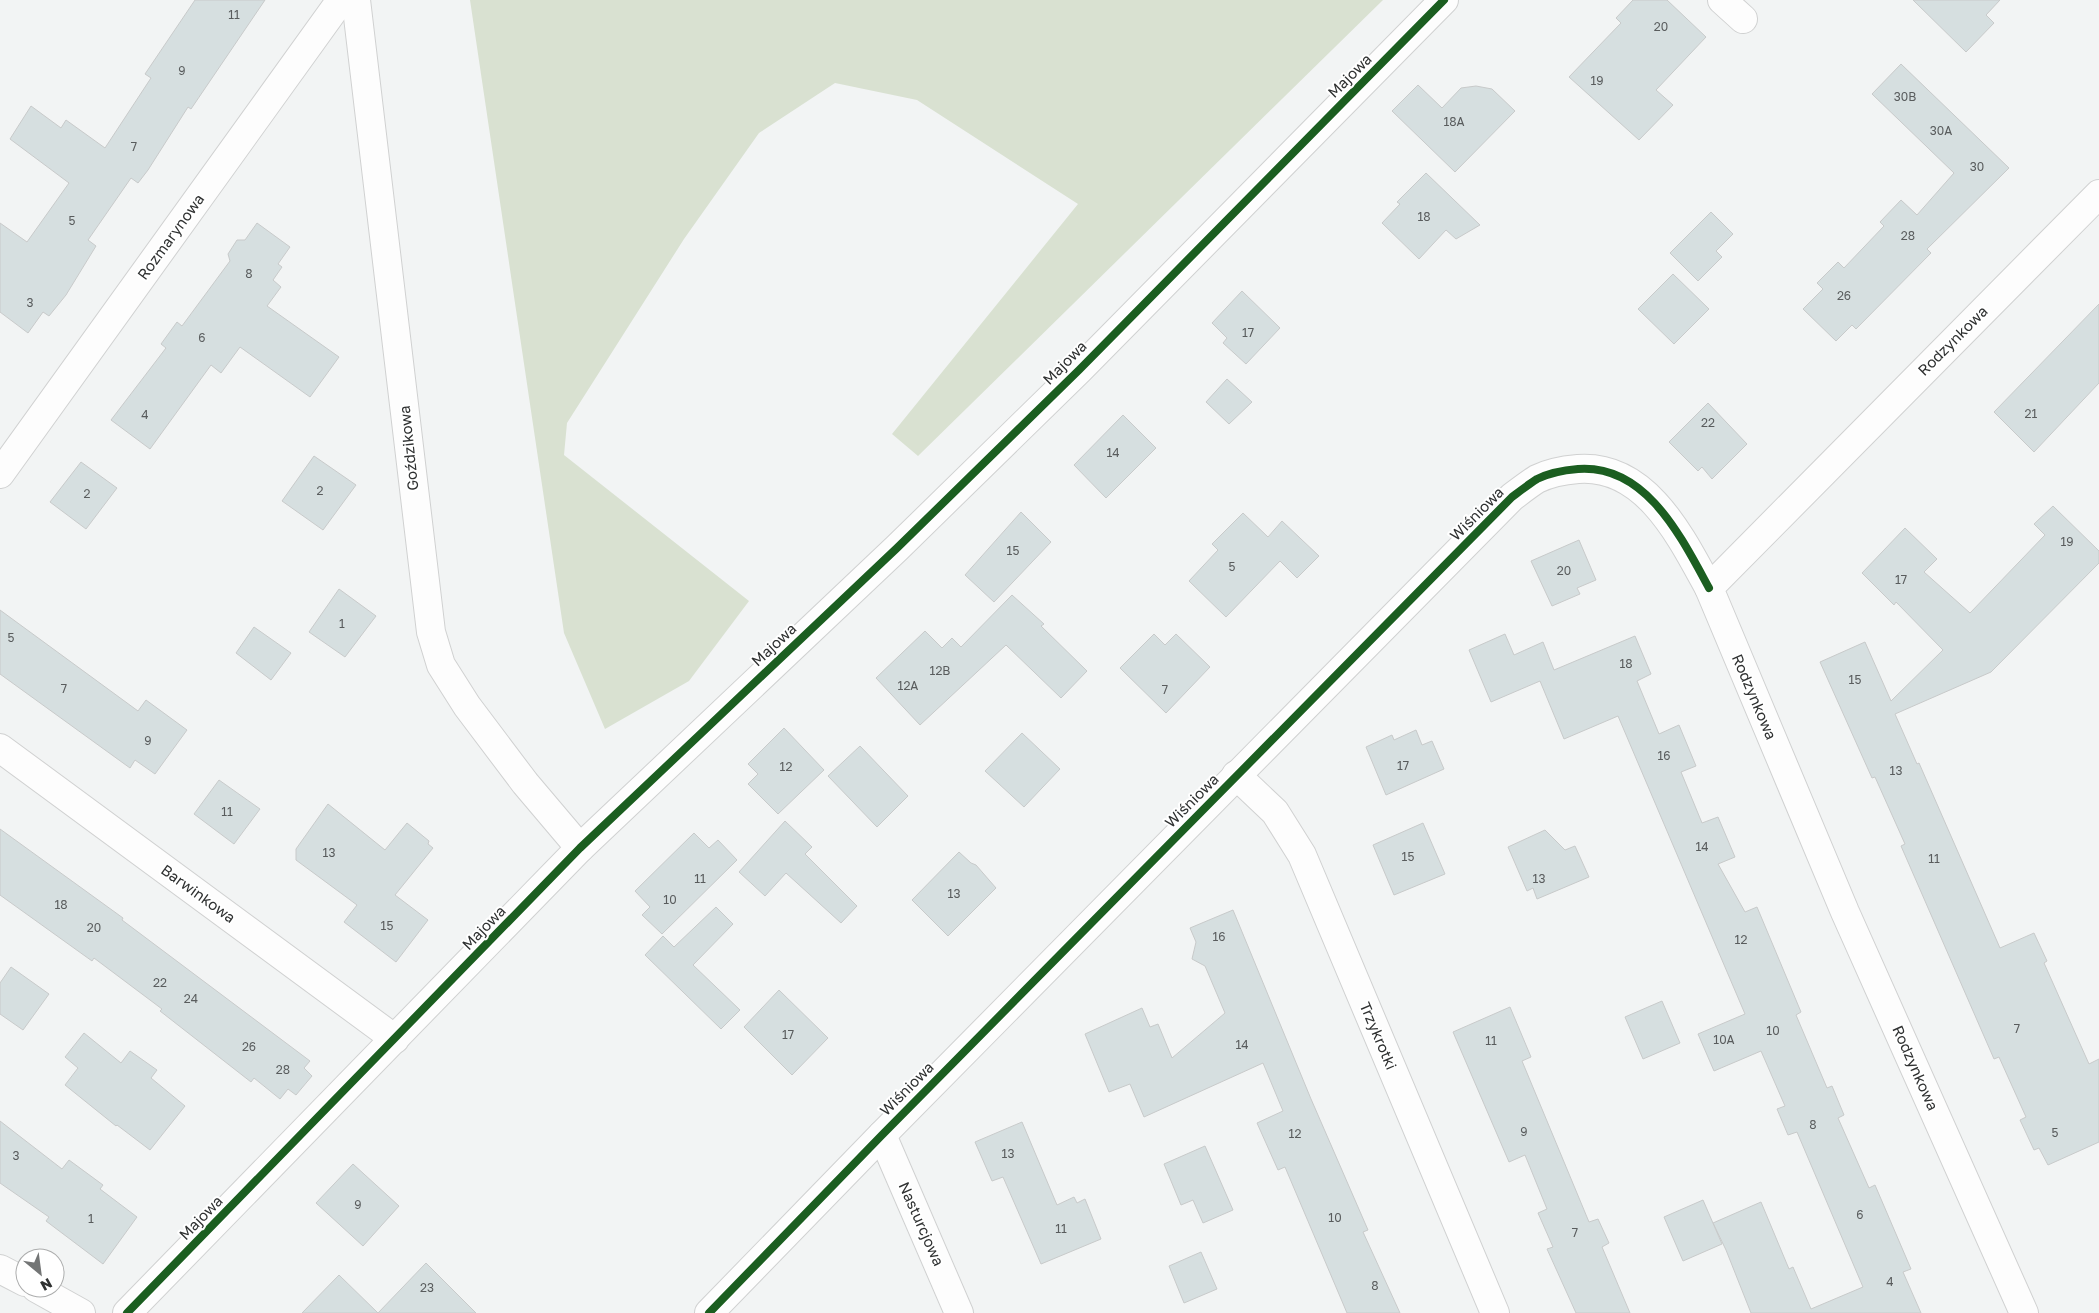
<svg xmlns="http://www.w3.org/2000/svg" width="2099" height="1313" font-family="'Golos Text',sans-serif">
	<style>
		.green { fill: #d9e1d1 }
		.building { fill: #d6dfe0; stroke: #c8caca }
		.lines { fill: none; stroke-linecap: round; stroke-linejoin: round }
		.minor-casing { stroke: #d0d1d1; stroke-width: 30 }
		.minor { stroke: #fdfdfd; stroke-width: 28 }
		.cycleway-casing { stroke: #fff; stroke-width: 11 }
		.cycleway { stroke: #1b5e20; stroke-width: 8 }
		.labels { text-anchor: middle; stroke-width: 4; stroke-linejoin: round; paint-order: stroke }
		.number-label { font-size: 12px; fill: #595c5d }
		.street-label { font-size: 15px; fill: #2f3131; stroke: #fff }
	</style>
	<rect width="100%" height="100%" fill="#f2f4f4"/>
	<path class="green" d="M470,0H1383L918,456L892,434L1078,204L917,100L835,83L759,133L684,239L567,423L564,455L749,601L689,681L605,729L564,633Z"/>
	<g class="building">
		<path d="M195,0H265L191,109L188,107L148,170L138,183L131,178L88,240L96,246L66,295L49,316L43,312L28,333L0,312V223L27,242L69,183L10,139L31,106L61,128L66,120L105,148L151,78L145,74Z"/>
		<path d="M1633,0H1667L1706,37L1656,90L1673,105L1639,140L1569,77L1621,23L1616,18Z"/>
		<path d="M1913,0H2000L1986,15L1994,23L1966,52Z"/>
		<path d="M1901,64L2009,168L1927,249L1931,253L1856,329L1852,325L1836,341L1803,309L1823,289L1817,283L1838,262L1844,268L1884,226L1880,222L1901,200L1917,215L1954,173L1872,94Z"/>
		<path d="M1418,85L1442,108L1461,88L1476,86L1492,89L1515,111L1455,172L1392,111Z"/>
		<path d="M1426,173L1480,225L1456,239L1446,230L1419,259L1382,223L1400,204L1397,202Z"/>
		<path d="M1711,212L1733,234L1716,251L1722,257L1698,281L1670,253Z"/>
		<path d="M257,223L290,247L278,264L282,267L273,280L281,287L267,306L339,357L310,397L240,347L221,373L211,365L150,449L111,420L166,348L161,344L177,322L182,326L230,261L228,254L237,240H245Z"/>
		<path d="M1673,274L1709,309L1674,344L1638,309Z"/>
		<path d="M1242,291L1280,328L1246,364L1223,343L1227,338L1212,323Z"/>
		<path d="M2099,304V383L2034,452L1994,412Z"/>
		<path d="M1227,379L1252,402L1229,424L1206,402Z"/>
		<path d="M1708,403L1747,444L1712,479L1702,467L1698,471L1669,442Z"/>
		<path d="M1123,415L1156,448L1106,498L1074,465Z"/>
		<path d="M314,456L356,485L323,530L282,501Z"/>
		<path d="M81,462L117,488L86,529L50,502Z"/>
		<path d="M2053,506L2099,551V563L1991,672L1895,714L1917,764L1919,763L2000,948L2034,933L2047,961L2044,963L2089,1064L2099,1059V1142L2048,1165L2039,1148L2034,1150L2020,1120L2026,1117L1999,1057L1994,1059L1901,846L1905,844L1875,777L1872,778L1820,662L1865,642L1891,701L1943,650L1896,602L1894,605L1862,573L1905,528L1937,559L1924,572L1970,613L2045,535L2034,524Z"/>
		<path d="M1021,512L1051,542L994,602L965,575Z"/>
		<path d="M1243,513L1268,537L1282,521L1319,556L1297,578L1280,561L1226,617L1189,581L1218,550L1212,544Z"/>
		<path d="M1579,540L1596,580L1577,588L1580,594L1552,606L1531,561Z"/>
		<path d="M339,589L376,616L345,657L309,632Z"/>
		<path d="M1012,595L1044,624L1041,626L1087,671L1061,698L1006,645L920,725L876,678L925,631L942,648L952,638L961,647Z"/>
		<path d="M0,610L138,711L146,700L187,730L155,774L135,760L130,768L0,674Z"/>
		<path d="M254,627L291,653L271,680L236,653Z"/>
		<path d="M1154,634L1165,645L1176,634L1210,667L1166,713L1120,668Z"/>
		<path d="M1505,634L1514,655L1543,642L1554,670L1635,636L1651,674L1637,681L1659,734L1679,725L1696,766L1681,772L1702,823L1718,817L1735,857L1718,864L1745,912L1757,907L1801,1012L1796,1015L1827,1088L1832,1086L1844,1115L1838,1118L1869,1188L1875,1185L1911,1269L1903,1272L1921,1313H1751L1726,1250L1713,1223L1761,1202L1789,1269L1793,1267L1811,1309L1863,1287L1797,1132L1788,1135L1777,1109L1785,1106L1761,1051L1714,1071L1698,1034L1745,1014L1618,716L1564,739L1540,681L1491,702L1469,650Z"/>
		<path d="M784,728L824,770L778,814L748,784L758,774L748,764Z"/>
		<path d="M1416,730L1422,745L1432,741L1444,769L1386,795L1366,747L1392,735L1394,740Z"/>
		<path d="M1022,733L1060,769L1024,807L985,771Z"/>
		<path d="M860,746L908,796L877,827L828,776Z"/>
		<path d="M219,780L260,809L234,844L194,814Z"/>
		<path d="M328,804L385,850L407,823L429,841L428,844L433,848L395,895L428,920L396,962L344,922L357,905L296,860V849Z"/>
		<path d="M785,821L812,847L805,854L857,906L841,923L786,873L765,896L739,872Z"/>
		<path d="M1423,823L1445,874L1394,895L1373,845Z"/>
		<path d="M0,829L123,918L122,920L310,1061L304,1068L312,1076L296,1095L288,1089L280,1099L254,1078L251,1082L160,1011L162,1009L94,958L92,961L0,895Z"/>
		<path d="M1545,830L1565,850L1575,846L1589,877L1537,899L1533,888L1527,891L1508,847Z"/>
		<path d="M694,833L709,848L718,840L737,860L662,934L642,915L650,907L635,891Z"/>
		<path d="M959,852L971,863L976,865L996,888L948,936L912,900Z"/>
		<path d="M716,907L733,924L693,965L740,1010L721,1029L645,955L663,936L674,947Z"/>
		<path d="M1233,910L1311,1099L1368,1230L1363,1232L1400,1313H1347L1285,1167L1278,1170L1257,1123L1283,1111L1263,1063L1144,1117L1130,1084L1109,1092L1085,1034L1142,1008L1150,1027L1158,1024L1172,1058L1225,1013L1205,966L1192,959L1196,942L1190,928Z"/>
		<path d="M11,967L49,994L23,1030L0,1014V983Z"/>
		<path d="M779,990L828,1038L792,1075L744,1027Z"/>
		<path d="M1662,1001L1680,1043L1643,1059L1625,1017Z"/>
		<path d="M1510,1007L1531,1057L1522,1061L1589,1222L1598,1219L1609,1243L1602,1247L1630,1313H1576L1547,1249L1553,1247L1538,1213L1547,1209L1525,1155L1509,1162L1453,1032Z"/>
		<path d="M84,1033L121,1063L130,1051L157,1070L151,1078L185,1106L150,1150L117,1125L116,1126L65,1085L78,1068L65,1057Z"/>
		<path d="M0,1121L62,1169L69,1160L103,1185L100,1189L137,1217L103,1264L46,1221L49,1217L0,1183Z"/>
		<path d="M1022,1122L1057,1205L1074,1197L1077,1203L1085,1199L1101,1239L1041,1264L1003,1177L992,1181L975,1142Z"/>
		<path d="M1205,1146L1233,1210L1203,1223L1193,1200L1181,1205L1164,1164Z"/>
		<path d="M353,1164L399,1206L363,1246L316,1203Z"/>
		<path d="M1703,1200L1722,1244L1683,1261L1664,1217Z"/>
		<path d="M1201,1252L1217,1289L1184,1303L1169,1266Z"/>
		<path d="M426,1263L476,1313H302L339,1275L378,1313Z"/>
	</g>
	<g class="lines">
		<defs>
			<g id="minor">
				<path d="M356,0L431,632L441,665L467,706L525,783L580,848"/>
				<path d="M1722,0L1743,19"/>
				<path d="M0,474L341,0"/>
				<path d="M0,748L395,1039"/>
				<path d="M1236,775L1275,812L1302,855L1495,1313"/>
				<path d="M882,1135L959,1313"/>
				<path d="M0,1269L25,1282"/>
				<path d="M36,1288L81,1313"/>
				<path d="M127,1313L580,848L897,548L1079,370L1444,0"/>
				<path d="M709,1313L882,1135L1512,497C1520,491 1529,484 1537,479C1549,473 1566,470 1578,469C1646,464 1681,537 1709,588"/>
				<path d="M2024,1313L1845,912L1709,588L2099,194"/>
			</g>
		</defs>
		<use href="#minor" class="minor-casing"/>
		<use href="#minor" class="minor"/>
		<defs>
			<g id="cycleway">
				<path d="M127,1313L580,848L897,548L1079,370L1444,0"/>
				<path d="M709,1313L882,1135L1512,497C1520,491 1529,484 1537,479C1549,473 1566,470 1578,469C1646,464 1681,537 1709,588"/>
			</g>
		</defs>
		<use href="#cycleway" class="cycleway-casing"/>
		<use href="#cycleway" class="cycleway"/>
	</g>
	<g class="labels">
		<g class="number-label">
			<text x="234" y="19">11</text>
			<text x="1661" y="31">20</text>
			<text x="182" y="75">9</text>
			<text x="1597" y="85">19</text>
			<text x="1905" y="101">30B</text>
			<text x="1454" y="126">18A</text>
			<text x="1941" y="135">30A</text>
			<text x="134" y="151">7</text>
			<text x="1977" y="171">30</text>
			<text x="1424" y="221">18</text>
			<text x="72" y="225">5</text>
			<text x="1908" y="240">28</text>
			<text x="249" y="278">8</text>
			<text x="1844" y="300">26</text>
			<text x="30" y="307">3</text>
			<text x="1248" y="337">17</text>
			<text x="202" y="342">6</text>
			<text x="2031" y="418">21</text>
			<text x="145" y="419">4</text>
			<text x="1708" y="427">22</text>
			<text x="1113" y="457">14</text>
			<text x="320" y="495">2</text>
			<text x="87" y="498">2</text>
			<text x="2067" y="546">19</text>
			<text x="1013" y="555">15</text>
			<text x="1232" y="571">5</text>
			<text x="1564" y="575">20</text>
			<text x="1901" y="584">17</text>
			<text x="342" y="628">1</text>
			<text x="11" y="642">5</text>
			<text x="1626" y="668">18</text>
			<text x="940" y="675">12B</text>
			<text x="1855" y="684">15</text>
			<text x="908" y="690">12A</text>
			<text x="64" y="693">7</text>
			<text x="1165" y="694">7</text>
			<text x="148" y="745">9</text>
			<text x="1664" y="760">16</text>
			<text x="1403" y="770">17</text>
			<text x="786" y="771">12</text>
			<text x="1896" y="775">13</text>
			<text x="227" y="816">11</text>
			<text x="1702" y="851">14</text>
			<text x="329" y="857">13</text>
			<text x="1408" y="861">15</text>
			<text x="1934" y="863">11</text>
			<text x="700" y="883">11</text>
			<text x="1539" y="883">13</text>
			<text x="954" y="898">13</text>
			<text x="670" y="904">10</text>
			<text x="61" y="909">18</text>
			<text x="387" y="930">15</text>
			<text x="94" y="932">20</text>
			<text x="1219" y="941">16</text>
			<text x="1741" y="944">12</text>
			<text x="160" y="987">22</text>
			<text x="191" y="1003">24</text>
			<text x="2017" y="1033">7</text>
			<text x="1773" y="1035">10</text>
			<text x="788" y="1039">17</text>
			<text x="1724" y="1044">10A</text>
			<text x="1491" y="1045">11</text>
			<text x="1242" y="1049">14</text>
			<text x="249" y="1051">26</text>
			<text x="283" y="1074">28</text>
			<text x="1813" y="1129">8</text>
			<text x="1524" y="1136">9</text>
			<text x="2055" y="1137">5</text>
			<text x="1295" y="1138">12</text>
			<text x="1008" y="1158">13</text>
			<text x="16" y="1160">3</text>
			<text x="358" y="1209">9</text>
			<text x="1860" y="1219">6</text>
			<text x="1335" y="1222">10</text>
			<text x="91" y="1223">1</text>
			<text x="1061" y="1233">11</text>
			<text x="1575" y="1237">7</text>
			<text x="1890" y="1286">4</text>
			<text x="1375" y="1290">8</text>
			<text x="427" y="1292">23</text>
		</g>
		<g class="street-label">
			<text transform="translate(1350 76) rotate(-45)" y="5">Majowa</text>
			<text transform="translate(171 237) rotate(-54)" y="5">Rozmarynowa</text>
			<text transform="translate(1953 341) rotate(-45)" y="5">Rodzynkowa</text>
			<text transform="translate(1065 363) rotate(-45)" y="5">Majowa</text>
			<text transform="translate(409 448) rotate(-96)" y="5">Goździkowa</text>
			<text transform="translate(1477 514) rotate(-45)" y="5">Wiśniowa</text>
			<text transform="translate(774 645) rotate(-43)" y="5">Majowa</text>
			<text transform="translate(1754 697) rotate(67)" y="5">Rodzynkowa</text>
			<text transform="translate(1192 801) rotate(-45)" y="5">Wiśniowa</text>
			<text transform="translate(198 894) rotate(36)" y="5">Barwinkowa</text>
			<text transform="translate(484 928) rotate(-46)" y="5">Majowa</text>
			<text transform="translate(1378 1036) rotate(67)" y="5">Trzykrotki</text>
			<text transform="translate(1915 1068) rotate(66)" y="5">Rodzynkowa</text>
			<text transform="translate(907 1089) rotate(-45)" y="5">Wiśniowa</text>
			<text transform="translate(201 1218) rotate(-46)" y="5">Majowa</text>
			<text transform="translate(921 1224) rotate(66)" y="5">Nasturcjowa</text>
		</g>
	</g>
	<g transform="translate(40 1273) rotate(151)"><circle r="24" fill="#ffffff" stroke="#acadad"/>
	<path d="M0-4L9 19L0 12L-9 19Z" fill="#737575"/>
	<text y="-8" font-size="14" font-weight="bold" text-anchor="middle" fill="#2f3131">N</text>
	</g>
</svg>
